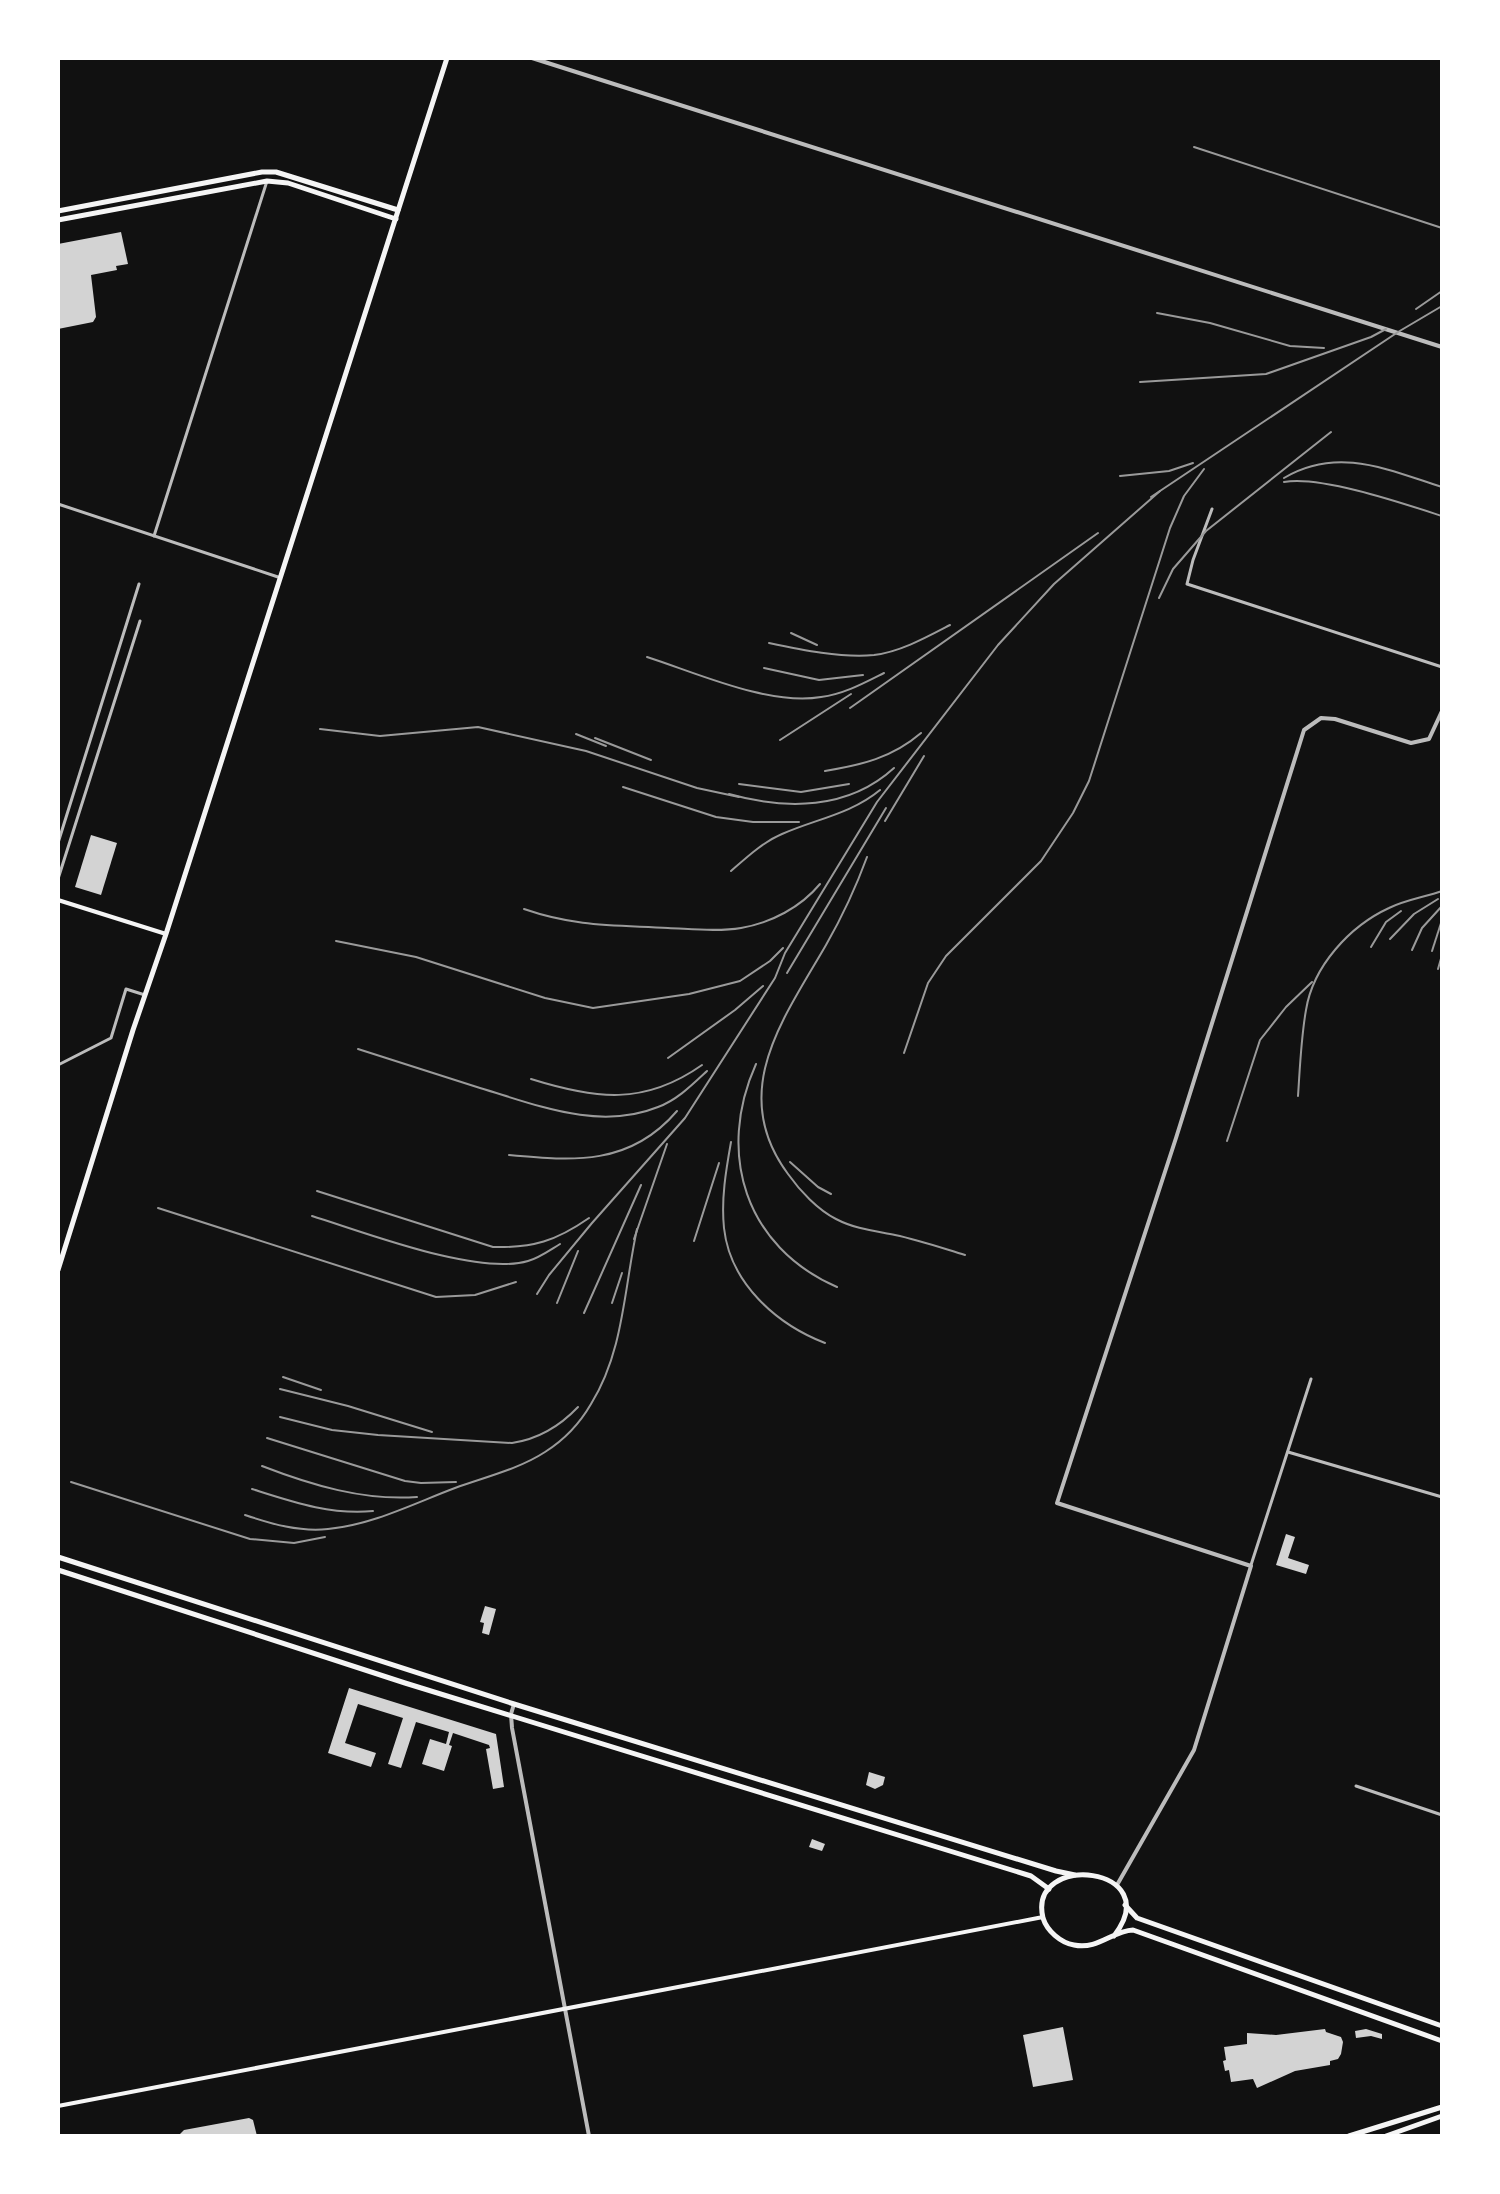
<svg xmlns="http://www.w3.org/2000/svg" width="1500" height="2194" font-family="'Times New Roman',serif">
	<style>
		.building { fill: #d3d3d3 }
		.lines { fill: none; stroke-linecap: round; stroke-linejoin: round }
		.minor { stroke: #bcbcbc; stroke-width: 3 }
		.tertiary { stroke: #bcbcbc; stroke-width: 4 }
		.secondary { stroke: #f5f5f5; stroke-width: 4 }
		.primary { stroke: #f5f5f5; stroke-width: 5 }
		.rail { stroke: #9a9a9a; stroke-width: 2 }
	</style>
	<rect width="100%" height="100%" fill="#111"/>
	<g class="building">
		<path d="M121,232L128,264L116,266L117,270L91,275L96,317L93,322L58,329V244Z"/>
		<path d="M91,835L117,843L101,895L75,887Z"/>
		<path d="M1286,1534L1295,1537L1288,1558L1309,1565L1306,1574L1276,1565Z"/>
		<path d="M485,1606L496,1609L489,1635L482,1633L484,1623L480,1622Z"/>
		<path d="M349,1688L496,1734L504,1787L493,1789L486,1749L490,1748L489,1745L453,1733L449,1745L452,1746L444,1771L422,1764L430,1739L446,1744L449,1732L416,1722L401,1768L388,1764L403,1718L358,1704L345,1743L376,1753L371,1767L328,1753Z"/>
		<path d="M869,1772L885,1777L883,1785L875,1789L866,1785Z"/>
		<path d="M812,1839L825,1844L822,1851L809,1847Z"/>
		<path d="M1063,2027L1073,2080L1033,2087L1023,2035Z"/>
		<path d="M1325,2029L1326,2032L1341,2037L1343,2042L1341,2054L1338,2059L1330,2061V2065L1295,2071L1257,2088L1253,2079L1231,2082L1229,2070L1225,2071L1223,2061L1226,2060L1224,2047L1247,2044V2033L1276,2035Z"/>
		<path d="M1366,2029L1382,2034V2039L1371,2036L1356,2038L1355,2031Z"/>
		<path d="M249,2118L253,2120L257,2136H178L184,2130Z"/>
	</g>
	<g class="lines">
		<g class="minor">
			<path d="M58,504L278,577"/>
			<path d="M1212,509L1193,560L1187,584L1442,667"/>
			<path d="M154,536L267,181"/>
			<path d="M58,843L139,584"/>
			<path d="M58,879L140,621"/>
			<path d="M58,1065L111,1038L126,989L145,995"/>
			<path d="M1288,1452L1442,1497"/>
			<path d="M1251,1565L1311,1379"/>
			<path d="M1356,1786L1442,1815"/>
		</g>
		<g class="tertiary">
			<path d="M532,58L1442,347"/>
			<path d="M514,1704L511,1714L512,1728L589,2136"/>
			<path d="M1117,1885L1194,1750L1251,1566L1057,1503L1176,1138L1304,730L1321,718L1335,719L1411,743L1429,739L1442,711"/>
		</g>
		<g class="secondary">
			<path d="M58,900L166,934"/>
			<path d="M58,2106L1043,1917"/>
		</g>
		<g class="primary">
			<path d="M58,211L262,172H276L398,210"/>
			<path d="M58,220L267,181L288,183L396,219"/>
			<path d="M58,1270L133,1030L166,934L447,58"/>
			<path d="M58,1557L514,1704L1056,1871L1075,1875"/>
			<path d="M58,1570L405,1683L1031,1876L1049,1889"/>
			<path d="M1125,1905L1137,1918L1442,2026"/>
			<path d="M1114,1936C1168,1866 1027,1851 1043,1918C1047,1931 1061,1943 1074,1945C1098,1950 1112,1931 1133,1930L1442,2041"/>
			<path d="M1349,2136L1442,2107"/>
			<path d="M1386,2136L1442,2116"/>
		</g>
		<g class="rail">
			<path d="M1194,147L1442,228"/>
			<path d="M1416,309L1442,291"/>
			<path d="M1157,313L1210,323L1290,346L1324,348"/>
			<path d="M1140,382L1266,374L1371,337L1386,329"/>
			<path d="M1120,476L1169,471L1193,463"/>
			<path d="M1284,478C1338,446 1388,470 1442,487"/>
			<path d="M1284,482C1320,475 1405,504 1442,516"/>
			<path d="M1151,497L1398,332L1442,306"/>
			<path d="M1159,598L1173,569L1206,531L1331,432"/>
			<path d="M791,633L817,645"/>
			<path d="M769,643C802,650 841,658 874,655C900,652 927,637 950,625"/>
			<path d="M647,657C697,673 769,706 821,697C844,694 864,683 884,673"/>
			<path d="M764,668L819,680L863,675"/>
			<path d="M850,708L1098,533"/>
			<path d="M320,729L380,736L478,727L586,751L697,788L739,797"/>
			<path d="M576,734L606,746"/>
			<path d="M595,738L651,760"/>
			<path d="M780,740L851,694"/>
			<path d="M825,771C861,765 892,758 921,733"/>
			<path d="M739,784L801,792L849,784"/>
			<path d="M623,787L716,817L753,822H799"/>
			<path d="M729,794C786,810 848,810 894,768"/>
			<path d="M885,821L924,756"/>
			<path d="M867,857C856,887 842,917 826,945C784,1018 727,1092 788,1174C800,1191 818,1210 836,1219C855,1229 875,1231 895,1235C919,1240 942,1248 965,1255"/>
			<path d="M731,871C747,857 763,842 782,834C816,819 851,814 880,790"/>
			<path d="M524,909C576,927 614,925 668,928C692,929 718,932 741,928C771,923 801,907 820,884"/>
			<path d="M1390,939L1414,914L1438,899"/>
			<path d="M336,941L416,957L545,998L593,1008L689,994L740,981L770,961L783,948"/>
			<path d="M1371,947L1386,922L1401,911"/>
			<path d="M1412,950L1422,928L1442,906"/>
			<path d="M1432,951L1442,920"/>
			<path d="M1438,969L1442,955"/>
			<path d="M787,973L886,808"/>
			<path d="M358,1049C399,1062 439,1075 480,1088C537,1105 599,1131 658,1107C677,1100 692,1085 707,1071"/>
			<path d="M904,1053L928,983L946,956L1041,861L1073,813L1089,781L1170,528L1184,496L1204,469"/>
			<path d="M668,1058L735,1010L763,986"/>
			<path d="M756,1064C716,1153 745,1247 837,1287"/>
			<path d="M531,1079C595,1099 644,1106 702,1065"/>
			<path d="M1298,1096C1300,1067 1301,1038 1306,1010C1313,966 1350,926 1389,908C1405,900 1425,897 1442,891"/>
			<path d="M1227,1141L1260,1040L1286,1007L1312,982"/>
			<path d="M731,1142C726,1170 721,1199 724,1228C730,1283 776,1324 825,1343"/>
			<path d="M509,1155C574,1161 630,1166 677,1111"/>
			<path d="M790,1162L818,1187L831,1194"/>
			<path d="M317,1191L493,1247C533,1248 556,1241 589,1218"/>
			<path d="M158,1208L436,1297L475,1295L516,1282"/>
			<path d="M312,1216C364,1232 477,1276 528,1261C539,1258 550,1250 560,1244"/>
			<path d="M634,1239L667,1144"/>
			<path d="M694,1241L719,1163"/>
			<path d="M537,1294L549,1275L592,1223L685,1118L775,978L785,953L877,802L998,645L1054,584L1160,491"/>
			<path d="M557,1303L578,1251"/>
			<path d="M612,1303L622,1273"/>
			<path d="M584,1313L641,1185"/>
			<path d="M283,1377L321,1390"/>
			<path d="M280,1389L348,1406L432,1432"/>
			<path d="M280,1417L332,1430L378,1435L512,1443C539,1439 560,1426 578,1407"/>
			<path d="M267,1438L405,1481L421,1483L456,1482"/>
			<path d="M262,1466C311,1485 364,1501 417,1497"/>
			<path d="M71,1482L250,1539L294,1543L325,1537"/>
			<path d="M252,1489C293,1502 330,1515 373,1511"/>
			<path d="M245,1515C272,1524 299,1532 328,1529C372,1525 415,1503 455,1488C485,1477 519,1469 545,1452C564,1440 580,1423 591,1404C624,1351 624,1288 637,1229"/>
		</g>
	</g>
	<rect width="1500" height="2194" fill="none" stroke="#ffffff" stroke-width="120"/>
</svg>
